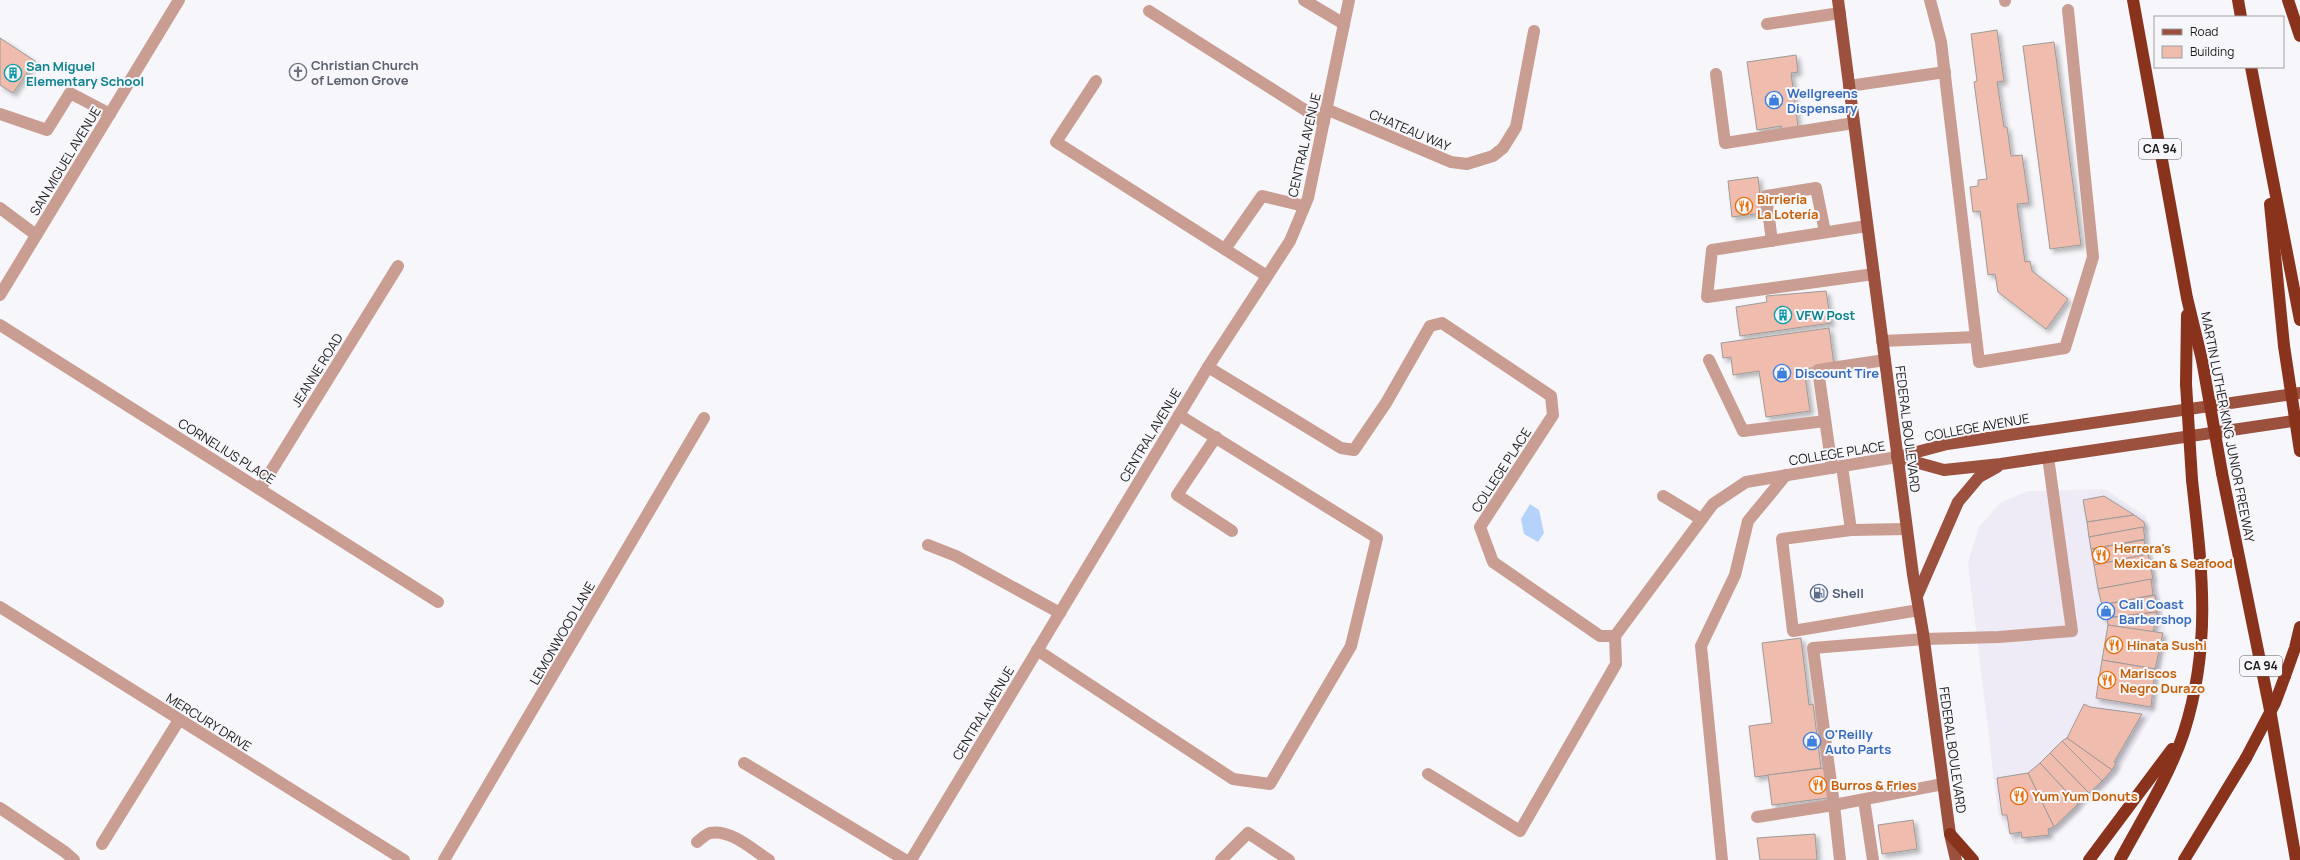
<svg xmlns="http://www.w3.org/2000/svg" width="2300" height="860" font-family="Manrope,sans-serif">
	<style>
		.built { fill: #efebf6 }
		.water { fill: #b5d3fa }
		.building { fill: #efbcad; stroke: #9e9a98; filter: url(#shadow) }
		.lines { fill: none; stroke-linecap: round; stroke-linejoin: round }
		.minor { stroke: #c99d91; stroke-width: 12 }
		.major { stroke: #9b513d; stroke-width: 12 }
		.highway { stroke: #89331c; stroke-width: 12 }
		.highway-bridge { stroke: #89331c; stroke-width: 12 }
		.labels { text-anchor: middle; stroke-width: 4; stroke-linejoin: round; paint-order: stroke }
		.shield { fill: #f7f6fa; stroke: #5d5c5f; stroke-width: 1 }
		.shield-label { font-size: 12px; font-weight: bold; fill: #1b1a1c }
		.worship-label { font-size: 13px; font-weight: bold; fill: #5b616d; stroke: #f7f6fa; text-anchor: start }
		.culture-label { font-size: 13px; font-weight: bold; fill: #0d838f; stroke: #f7f6fa; text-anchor: start }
		.shop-label { font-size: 13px; font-weight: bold; fill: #366cbe; stroke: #f7f6fa; text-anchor: start }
		.street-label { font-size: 13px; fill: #1b1a1c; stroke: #f7f6fa }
		.food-label { font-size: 13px; font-weight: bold; fill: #c56008; stroke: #f7f6fa; text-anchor: start }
		.service-label { font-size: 13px; font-weight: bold; fill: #4e5e75; stroke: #f7f6fa; text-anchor: start }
	</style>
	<defs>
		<filter id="shadow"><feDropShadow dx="3.5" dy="3.5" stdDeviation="2" flood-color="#0004"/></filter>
	</defs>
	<rect width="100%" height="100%" fill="#f7f6fa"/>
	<path class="built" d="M2105,489L2146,516L2166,634L2154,711L2118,774L2052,838L2015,845L1998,813L1968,563L1979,527L2000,503L2028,491Z"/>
	<path class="water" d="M1530,504L1539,510L1544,533L1538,542L1524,534L1521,519Z"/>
	<g class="building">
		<path d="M1997,30L2004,81L1997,82L2004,127H2007L2011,156L2022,155L2029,203L2017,204L2025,262L2030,261L2032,271L2068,299L2046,329L1998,292L1995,274L1988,275L1980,211L1973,212L1970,187L1978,186V180L1987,179L1974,82L1977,81L1971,34Z"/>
		<path d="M0,38L35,61L13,93L0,85Z"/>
		<path d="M2054,42L2081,245L2050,249L2023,46Z"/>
		<path d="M1796,55L1798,72L1791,73L1798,127L1782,129L1781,126L1757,130L1747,62Z"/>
		<path d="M1758,177L1762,213L1732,217L1728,181Z"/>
		<path d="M1826,291L1831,323L1740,336L1736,307L1767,302L1766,296Z"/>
		<path d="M1829,328L1834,365L1804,369L1810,411L1766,417L1759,371L1733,375L1731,357L1723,358L1721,343Z"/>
		<path d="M2104,496L2134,515L2087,522L2083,500Z"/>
		<path d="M2134,515L2144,522L2145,527L2089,537L2087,522Z"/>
		<path d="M2143,527L2145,539L2091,549L2089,537Z"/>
		<path d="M2144,540L2147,555L2094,565L2091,549Z"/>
		<path d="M2148,554L2153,579L2098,589L2094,565Z"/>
		<path d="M2151,579L2153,595L2102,605L2098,589Z"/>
		<path d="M2155,595L2157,612L2103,618L2102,605Z"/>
		<path d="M2157,612L2153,632L2108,625L2107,618Z"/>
		<path d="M2108,625L2163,633L2155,669L2102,660Z"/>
		<path d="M1801,638L1809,705L1813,704L1821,768L1755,777L1749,726L1772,723L1762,643Z"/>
		<path d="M2102,660L2155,669L2151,707L2096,698Z"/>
		<path d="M2084,704L2090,707L2142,714L2114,762L2116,763L2112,770L2067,738Z"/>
		<path d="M2067,738L2112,770L2102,781L2062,741Z"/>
		<path d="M2062,741L2102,781L2089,793L2050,753Z"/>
		<path d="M2050,753L2088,792L2077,803L2040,763Z"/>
		<path d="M2040,763L2078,804L2054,827L2028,773Z"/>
		<path d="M1824,768L1828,798L1772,805L1768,775Z"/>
		<path d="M2028,773L2054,827L2048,829L2049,835L2022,838L2021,832L2010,834L2007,815H2002L1997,778Z"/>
		<path d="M1913,820L1917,849L1882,854L1878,825Z"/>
		<path d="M1815,834L1817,860H1760L1757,838Z"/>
	</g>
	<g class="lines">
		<g class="minor">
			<path d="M1304,0L1344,24"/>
			<path d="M1930,0L1941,42L1976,337"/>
			<path d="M2005,0V1"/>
			<path d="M1149,11L1324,122"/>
			<path d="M1767,24L1840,13"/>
			<path d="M1716,74L1725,143L1854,123"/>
			<path d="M1096,81L1056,142L1267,276"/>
			<path d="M1849,86L1945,72"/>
			<path d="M1326,109L1451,162L1467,164L1493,156L1503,148L1516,127L1534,31"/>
			<path d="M0,114L47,130L70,93L110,114"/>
			<path d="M0,208L36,235"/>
			<path d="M1867,226L1712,250L1707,297L1874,274"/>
			<path d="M1772,241L1766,196L1816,188L1825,232"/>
			<path d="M1225,249L1262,196L1304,206"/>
			<path d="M0,295L179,0"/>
			<path d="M0,325L438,602"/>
			<path d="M1882,341L1976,337L1979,362L2065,348L2093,257L2068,10"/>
			<path d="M1709,360L1743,431L1825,421"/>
			<path d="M1208,367L1341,448L1354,450L1386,403L1430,326L1442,323L1551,396L1553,415L1480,527L1493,562L1600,636H1615"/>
			<path d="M1216,437L1177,495L1232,531"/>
			<path d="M1842,466L1851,530"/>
			<path d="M1832,468L1818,370L1885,360"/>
			<path d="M260,489L398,266"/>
			<path d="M1663,496L1701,519"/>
			<path d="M1907,529L1851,530L1782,539L1793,631L1919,610"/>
			<path d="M928,545L956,556L1060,613"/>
			<path d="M0,607L404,860"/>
			<path d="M1615,636L1713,504L1746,482L1897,457"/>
			<path d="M1037,650L1233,779L1270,784L1351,646L1377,538L1179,415"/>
			<path d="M744,763L905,860"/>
			<path d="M1428,774L1520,831L1616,664L1615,636"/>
			<path d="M1943,784L1834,805L1813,648L1924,639L1999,637L2072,631L2048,457"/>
			<path d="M1864,800L1873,860"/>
			<path d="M0,808L65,852L74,860"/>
			<path d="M1757,817L1834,805L1840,860"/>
			<path d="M697,842C701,839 706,834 710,833C731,829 753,850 769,860"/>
			<path d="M102,844L179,720"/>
			<path d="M444,860L704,418"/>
			<path d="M911,860L1208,367L1290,241L1308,198L1349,0"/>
			<path d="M1221,860L1248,833L1289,860"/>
			<path d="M1722,860L1701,646L1735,575L1748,521L1786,475"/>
		</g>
		<g class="major">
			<path d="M1838,0L1913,575L1923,633L1950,834L1956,860"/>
			<path d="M1897,457L1944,470L2001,464L2300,420"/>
			<path d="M1898,457L1947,444L2300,393"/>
			<path d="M1917,596L1958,502L1979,477L1997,467"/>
		</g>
		<g class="highway">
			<path d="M2133,0L2187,298L2202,360"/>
			<path d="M2238,0L2241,17"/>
			<path d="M2288,0L2300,36"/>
			<path d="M2251,67L2300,320"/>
			<path d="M2270,204L2284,346"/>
			<path d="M2186,384L2187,315"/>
			<path d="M2222,473L2271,715L2296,860"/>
			<path d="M2285,676L2295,648L2300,627"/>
			<path d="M1950,834L1973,860"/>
			<path d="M2089,860L2172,749"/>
			<path d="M2120,860C2142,819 2169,777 2184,732C2212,644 2202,569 2192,480"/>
			<path d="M2184,860L2246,758"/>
		</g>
		<g class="highway-bridge">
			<path d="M2284,346L2300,451"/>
			<path d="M2202,360L2222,473"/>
			<path d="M2186,384L2192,480"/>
			<path d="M2246,758L2275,703L2285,676"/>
		</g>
	</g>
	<defs>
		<symbol id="church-ring" viewBox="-11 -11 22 22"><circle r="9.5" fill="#f7f6fa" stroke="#6b7280" stroke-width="1.5"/><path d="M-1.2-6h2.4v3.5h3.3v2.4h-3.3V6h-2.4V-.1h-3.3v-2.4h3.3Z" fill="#6b7280"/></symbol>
		<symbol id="building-ring" viewBox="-11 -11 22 22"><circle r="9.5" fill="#f7f6fa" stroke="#0f9aa8" stroke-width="1.5"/><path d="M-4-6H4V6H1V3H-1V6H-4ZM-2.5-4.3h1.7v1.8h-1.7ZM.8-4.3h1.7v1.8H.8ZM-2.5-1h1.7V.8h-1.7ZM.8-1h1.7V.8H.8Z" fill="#0f9aa8"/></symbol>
		<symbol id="shop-ring" viewBox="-11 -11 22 22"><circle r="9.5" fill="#f7f6fa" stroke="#3f7fe0" stroke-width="1.5"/><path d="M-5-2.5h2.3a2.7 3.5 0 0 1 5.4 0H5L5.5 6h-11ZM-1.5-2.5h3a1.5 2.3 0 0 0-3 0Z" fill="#3f7fe0"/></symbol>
		<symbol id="restaurant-ring" viewBox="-11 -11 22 22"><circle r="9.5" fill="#f7f6fa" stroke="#e8710a" stroke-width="1.5"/><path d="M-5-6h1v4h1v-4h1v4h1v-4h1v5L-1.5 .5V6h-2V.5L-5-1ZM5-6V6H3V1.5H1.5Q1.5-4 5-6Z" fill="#e8710a"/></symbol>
		<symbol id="fuel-ring" viewBox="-11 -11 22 22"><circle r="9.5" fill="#f7f6fa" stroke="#5c6f8a" stroke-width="1.5"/><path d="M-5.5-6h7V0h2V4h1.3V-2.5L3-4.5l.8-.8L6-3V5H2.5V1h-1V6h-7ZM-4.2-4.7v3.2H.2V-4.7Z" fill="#5c6f8a"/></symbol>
	</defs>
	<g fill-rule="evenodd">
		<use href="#church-ring" x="288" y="62" width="20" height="20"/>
		<use href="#building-ring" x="3" y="63" width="20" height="20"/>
		<use href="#shop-ring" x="1764" y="90" width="20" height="20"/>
		<use href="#restaurant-ring" x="1734" y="196" width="20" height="20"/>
		<use href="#building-ring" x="1773" y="305" width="20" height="20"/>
		<use href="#shop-ring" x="1772" y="363" width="20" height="20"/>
		<use href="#restaurant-ring" x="2091" y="545" width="20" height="20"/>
		<use href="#fuel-ring" x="1809" y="583" width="20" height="20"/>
		<use href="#shop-ring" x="2096" y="601" width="20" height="20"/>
		<use href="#restaurant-ring" x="2104" y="635" width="20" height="20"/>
		<use href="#restaurant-ring" x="2097" y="670" width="20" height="20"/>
		<use href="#shop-ring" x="1802" y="731" width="20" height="20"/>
		<use href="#restaurant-ring" x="1808" y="775" width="20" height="20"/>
		<use href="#restaurant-ring" x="2009" y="786" width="20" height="20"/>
	</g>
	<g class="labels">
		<g class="shield">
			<rect x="2139" y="139" width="42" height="20" rx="3"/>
			<rect x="2240" y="656" width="42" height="20" rx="3"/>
		</g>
		<g class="shield-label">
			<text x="2160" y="153">CA 94</text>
			<text x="2261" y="670">CA 94</text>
		</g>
		<g class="worship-label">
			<text x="311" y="70">Christian Church<tspan x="311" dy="15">of Lemon Grove</tspan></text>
		</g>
		<g class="culture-label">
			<text x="26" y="71">San Miguel<tspan x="26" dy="15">Elementary School</tspan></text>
			<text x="1796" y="320">VFW Post</text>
		</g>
		<g class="shop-label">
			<text x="1787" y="98">Wellgreens<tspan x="1787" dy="15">Dispensary</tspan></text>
			<text x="1795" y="378">Discount Tire</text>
			<text x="2119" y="609">Cali Coast<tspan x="2119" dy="15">Barbershop</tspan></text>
			<text x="1825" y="739">O'Reilly<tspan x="1825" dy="15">Auto Parts</tspan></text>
		</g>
		<g class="street-label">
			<text transform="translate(1410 130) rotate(23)" y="5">CHATEAU WAY</text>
			<text transform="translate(1304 145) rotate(-77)" y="5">CENTRAL AVENUE</text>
			<text transform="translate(65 161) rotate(-59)" y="5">SAN MIGUEL AVENUE</text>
			<text transform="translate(317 370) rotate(-58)" y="5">JEANNE ROAD</text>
			<text transform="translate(1977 427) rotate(-10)" y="5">COLLEGE AVENUE</text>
			<text transform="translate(2228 427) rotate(79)" y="5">MARTIN LUTHER KING JUNIOR FREEWAY</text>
			<text transform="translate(1908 429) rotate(83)" y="5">FEDERAL BOULEVARD</text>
			<text transform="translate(1150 435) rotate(-59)" y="5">CENTRAL AVENUE</text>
			<text transform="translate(227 451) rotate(32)" y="5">CORNELIUS PLACE</text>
			<text transform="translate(1837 453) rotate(-9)" y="5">COLLEGE PLACE</text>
			<text transform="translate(1501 470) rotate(-57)" y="5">COLLEGE PLACE</text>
			<text transform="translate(562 633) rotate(-60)" y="5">LEMONWOOD LANE</text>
			<text transform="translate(983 713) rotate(-59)" y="5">CENTRAL AVENUE</text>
			<text transform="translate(209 722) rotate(32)" y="5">MERCURY DRIVE</text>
			<text transform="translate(1953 750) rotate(82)" y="5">FEDERAL BOULEVARD</text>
		</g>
		<g class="food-label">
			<text x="1757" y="204">Birrieria<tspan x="1757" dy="15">La Lotería</tspan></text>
			<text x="2114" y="553">Herrera's<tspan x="2114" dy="15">Mexican &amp; Seafood</tspan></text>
			<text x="2127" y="650">Hinata Sushi</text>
			<text x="2120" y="678">Mariscos<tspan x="2120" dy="15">Negro Durazo</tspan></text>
			<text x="1831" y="790">Burros &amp; Fries</text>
			<text x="2032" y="801">Yum Yum Donuts</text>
		</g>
		<g class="service-label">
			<text x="1832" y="598">Shell</text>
		</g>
	</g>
	<rect x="2154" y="16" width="130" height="52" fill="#f7f6fa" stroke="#9f9ea1"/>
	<rect x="2162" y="29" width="20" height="6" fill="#9b513d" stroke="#9f9ea1"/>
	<text x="2190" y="36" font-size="12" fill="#1b1a1c">Road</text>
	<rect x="2162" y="46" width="20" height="12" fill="#efbcad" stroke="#9f9ea1"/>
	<text x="2190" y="56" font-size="12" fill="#1b1a1c">Building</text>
</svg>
